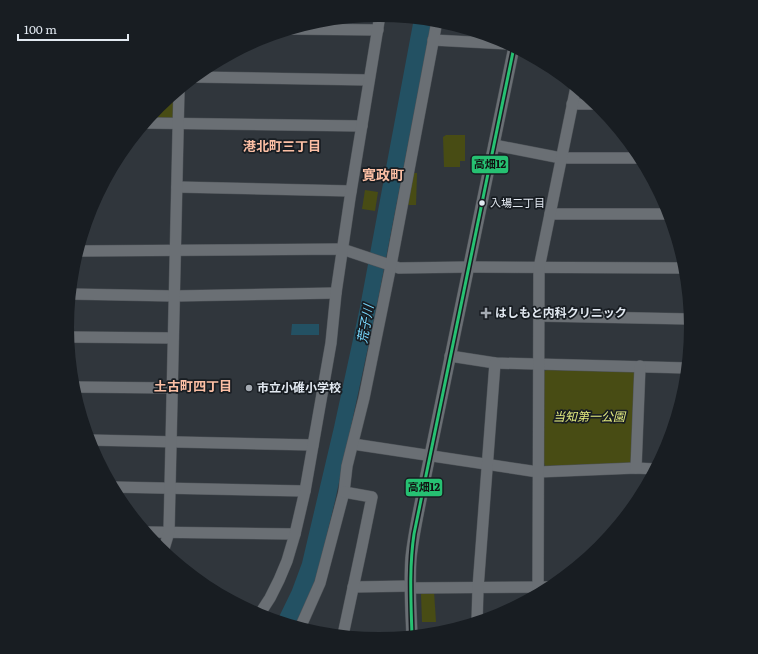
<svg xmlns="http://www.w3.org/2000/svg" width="758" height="654" font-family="Literata,'Noto Sans JP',serif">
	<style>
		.green { fill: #484c14 }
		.water { fill: #235163 }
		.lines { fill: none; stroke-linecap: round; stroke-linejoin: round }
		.minor-casing { stroke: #4e5358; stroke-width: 12 }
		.minor { stroke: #6a6f74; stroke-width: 11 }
		.bus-1-casing { stroke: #181d22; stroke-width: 6 }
		.bus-1 { stroke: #26c172; stroke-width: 3 }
		.bus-dot { fill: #e2e9f1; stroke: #181d22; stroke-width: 1.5 }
		.poi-dot { fill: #a4aab2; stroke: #181d22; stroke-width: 1.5 }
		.labels { text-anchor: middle; stroke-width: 3.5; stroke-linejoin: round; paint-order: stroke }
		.bus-label { font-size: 11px; fill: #e2e9f1; stroke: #181d22; text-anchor: start }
		.poi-label { font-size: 12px; font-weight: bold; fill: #e2e9f1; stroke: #181d22; text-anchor: start }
		.park-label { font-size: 12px; font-style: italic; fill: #e3eb7f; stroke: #181d22 }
		.neighbourhood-label { font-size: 13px; font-weight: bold; fill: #fcbfa4; stroke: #181d22 }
		.water-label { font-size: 13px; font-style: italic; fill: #78d9ff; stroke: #181d22 }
		.quarter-label { font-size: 14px; font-weight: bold; fill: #fcbfa4; stroke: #181d22 }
		.line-badge { stroke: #181d22; stroke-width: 1.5 }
		.pale-badge-label { font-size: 11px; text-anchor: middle; font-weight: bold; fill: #111 }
	</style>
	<rect width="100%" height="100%" fill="#30363c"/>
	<g class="green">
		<path d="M175,93L174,117L171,120L148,119L159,106Z"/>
		<path d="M446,135H465V161H460V167H444L443,137Z"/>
		<path d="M413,173H417L416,205H407Z"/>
		<path d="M365,190L378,192L375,211L362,209Z"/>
		<path d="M547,370L635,371L631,463L545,466L544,463V371Z"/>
		<path d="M422,591H434L436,622H422L421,594Z"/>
	</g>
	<g class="water">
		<path d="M414,18L432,20L376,310L335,501L317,575L305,605L295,626L277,621L292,590L302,563L334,427L360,307Z"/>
		<path d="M292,324H319V335H291Z"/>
	</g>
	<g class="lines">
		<defs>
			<g id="minor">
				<path d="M293,29L378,30"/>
				<path d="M433,40L508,44"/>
				<path d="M194,77L369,80"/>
				<path d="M572,104H597"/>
				<path d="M145,123L362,126"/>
				<path d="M494,145L561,158H641"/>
				<path d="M177,187L351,191"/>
				<path d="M550,214H669"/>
				<path d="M78,251L342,249L399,268L469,267L685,268"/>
				<path d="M70,294L174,296L336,293"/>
				<path d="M539,316L690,319"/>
				<path d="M68,337L173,338"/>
				<path d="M450,356L495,363L687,368"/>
				<path d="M73,387L172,388"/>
				<path d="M89,440L313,445"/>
				<path d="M353,444L538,472L636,468L655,469"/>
				<path d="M636,468L640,366"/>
				<path d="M112,487L305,491"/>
				<path d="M145,532L295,534"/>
				<path d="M163,552L169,532L179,89"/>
				<path d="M353,587L410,586"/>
				<path d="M410,588L551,587"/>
				<path d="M538,594L539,268L576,87"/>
				<path d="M259,615L270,598L279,580L287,561L295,534L305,491L331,343L336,293L350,198L380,15"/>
				<path d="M477,622L478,588L495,363"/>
				<path d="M300,628L320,583L344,492L347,466L364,398L391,265L437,21"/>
				<path d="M343,635L362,546L372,497L344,492"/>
				<path d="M412,636C411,610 409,584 411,558C413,537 418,515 422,494L514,47"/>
			</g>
		</defs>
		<use href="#minor" class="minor-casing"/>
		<use href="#minor" class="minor"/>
		<defs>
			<path id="bus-1" d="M412,636C411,602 409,568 414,534L514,47"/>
		</defs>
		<use href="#bus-1" class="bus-1-casing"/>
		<use href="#bus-1" class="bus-1"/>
	</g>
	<circle class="bus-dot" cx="482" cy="203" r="3.5"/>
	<g class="poi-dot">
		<path d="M484 307h4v4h4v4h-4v4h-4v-4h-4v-4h4z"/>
		<circle cx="249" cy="388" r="4"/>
	</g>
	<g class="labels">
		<g class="bus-label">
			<text x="490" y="207">入場二丁目</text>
		</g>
		<g class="poi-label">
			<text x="495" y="317">はしもと内科クリニック</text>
			<text x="257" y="392">市立小碓小学校</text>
		</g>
		<g class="park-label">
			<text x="589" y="421">当知第一公園</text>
		</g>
		<g class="neighbourhood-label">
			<text x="282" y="151">港北町三丁目</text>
			<text x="193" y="391">土古町四丁目</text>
		</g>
		<g class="water-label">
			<text transform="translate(365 324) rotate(-80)" y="5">荒子川</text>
		</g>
		<g class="quarter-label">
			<text x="383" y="180">寛政町</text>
		</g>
	</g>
	<path d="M0 0H758V654H0ZM74 327a305 305 0 1 1 610 0a305 305 0 1 1-610 0Z" fill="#181d22" fill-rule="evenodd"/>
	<g class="line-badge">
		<rect x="471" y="155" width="38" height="19" rx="4" fill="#26c172"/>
		<rect x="405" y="478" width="38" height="19" rx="4" fill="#26c172"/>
	</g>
	<g class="pale-badge-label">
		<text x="490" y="168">高畑12</text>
		<text x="424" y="491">高畑12</text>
	</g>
	<path d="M18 34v6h110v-6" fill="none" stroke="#e2e9f1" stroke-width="2"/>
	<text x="24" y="34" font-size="12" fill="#e2e9f1" stroke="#181d22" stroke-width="3" paint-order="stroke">100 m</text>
</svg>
